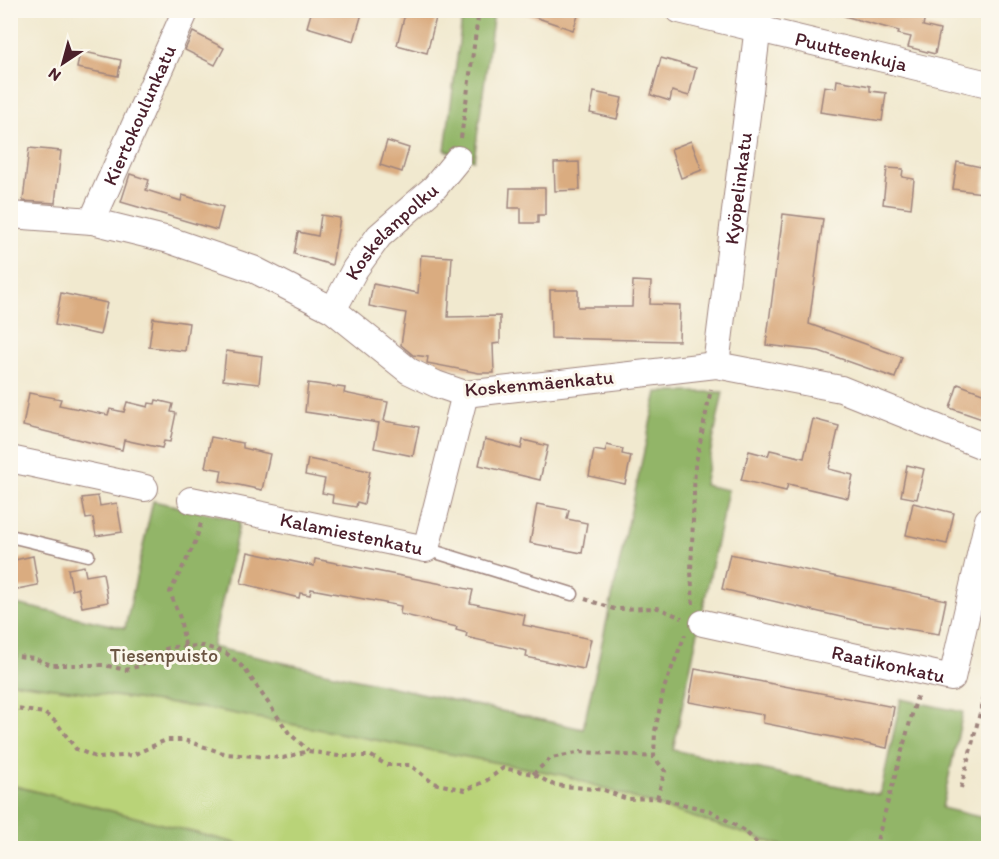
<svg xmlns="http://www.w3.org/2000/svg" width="999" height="859" font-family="Itim,sans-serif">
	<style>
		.green { fill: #b9d378; stroke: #827952; stroke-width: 1.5 }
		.forest { fill: #92b568; stroke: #6e6a4a; stroke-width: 1.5 }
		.building { fill: #daac80 }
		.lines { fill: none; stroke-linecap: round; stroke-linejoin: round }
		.service-casing { stroke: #9e847d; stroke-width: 15 }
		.minor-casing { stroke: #9e847d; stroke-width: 28 }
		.path { stroke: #9e847d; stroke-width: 4; stroke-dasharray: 4.5 4.5; stroke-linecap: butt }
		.service { stroke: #fff; stroke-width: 12 }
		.minor { stroke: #fff; stroke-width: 26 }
		.labels { text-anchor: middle; stroke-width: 6; stroke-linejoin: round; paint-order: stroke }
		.street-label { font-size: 20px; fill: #4a1f2b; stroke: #fbf7ec }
		.park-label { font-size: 20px; fill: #6b5542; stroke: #fbf7ec }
	</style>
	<rect width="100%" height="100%" fill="#fbf7ec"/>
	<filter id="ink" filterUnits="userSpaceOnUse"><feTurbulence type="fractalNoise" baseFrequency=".0167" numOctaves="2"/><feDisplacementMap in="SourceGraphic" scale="12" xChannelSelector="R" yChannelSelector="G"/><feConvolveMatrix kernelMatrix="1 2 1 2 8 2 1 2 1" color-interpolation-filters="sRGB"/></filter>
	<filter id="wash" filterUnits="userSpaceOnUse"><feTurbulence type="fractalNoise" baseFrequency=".008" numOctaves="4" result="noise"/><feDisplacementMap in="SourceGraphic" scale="24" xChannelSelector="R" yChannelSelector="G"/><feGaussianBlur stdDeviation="1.35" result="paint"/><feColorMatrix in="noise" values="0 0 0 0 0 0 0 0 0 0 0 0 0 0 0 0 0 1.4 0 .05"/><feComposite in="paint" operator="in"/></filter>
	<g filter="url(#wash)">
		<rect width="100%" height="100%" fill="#f1e9cf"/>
		<path class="green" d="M11,682L210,709L563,775L789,848H254L11,785Z"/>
		<g class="forest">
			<path d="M463,11H494L474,160L445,150Z"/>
			<path d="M657,392H723L704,485L728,490L673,750L880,795L901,699L963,712L942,808L988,819V848H789L563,775L210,709L11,682V603L125,628L153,501L240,520L212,647L583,729Z"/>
			<path d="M11,785L254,848H11Z"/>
		</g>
		<g id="blocks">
			<g class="building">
				<path d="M312,10H363L354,41L307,27Z"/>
				<path d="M406,10H438L427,53L397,45Z"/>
				<path d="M524,10H580L573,30L523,13Z"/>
				<path d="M845,10H926L923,26L940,30L935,54L908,47L911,37L898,34L899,31L844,16Z"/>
				<path d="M193,32L224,48L215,65L185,50Z"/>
				<path d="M80,51L121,60L118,76L77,68Z"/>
				<path d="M661,58L696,68L689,96L672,91L670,101L651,95Z"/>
				<path d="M837,80L870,86V91L886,93L882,121L820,112L824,86L836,88Z"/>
				<path d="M594,92L622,98L617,119L590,113Z"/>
				<path d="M387,141L409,148L402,172L380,165Z"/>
				<path d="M691,141L702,170L681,178L671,149Z"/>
				<path d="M29,148L61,151L55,203L23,201Z"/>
				<path d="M579,162L580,190L555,191L554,163Z"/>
				<path d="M957,162L986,168L982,193L953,189Z"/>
				<path d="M887,168L903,169L902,177L914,179L911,208L883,204Z"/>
				<path d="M130,174L149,180L146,190L181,201L182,195L223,207L217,230L121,202Z"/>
				<path d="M510,188H545V215H538V223H521V208H509Z"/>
				<path d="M783,214L823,219L809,324L902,357L895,378L819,351L766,345Z"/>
				<path d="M321,215L340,218L332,265L294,254L298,232L318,236Z"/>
				<path d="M421,255L452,257L448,317L500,316V343L493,344L494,373H479L427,363L428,357L413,355L401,345L406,313L369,306L373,284L418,293Z"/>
				<path d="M633,281L651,282L650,304L680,305L679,341L551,338L550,290H578V307H632Z"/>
				<path d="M61,293L107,303L100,335L55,325Z"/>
				<path d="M153,318L189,323L185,351L149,347Z"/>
				<path d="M226,351L262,356L259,384L223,380Z"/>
				<path d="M308,383L345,388L344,393L388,402L384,421L419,427L413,456L374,448L379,423L305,412Z"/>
				<path d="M958,384L988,395V421L950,408Z"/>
				<path d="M29,393L61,399L59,405L108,415L110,409L124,412L127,402L148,407L149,403L155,404L156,400L173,404L171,412L176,413L170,442L164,441L162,448L124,440L122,450L23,426Z"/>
				<path d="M813,419L839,426L829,469L853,475L848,498L788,484L786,491L741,480L749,451L768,456L770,450L804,458Z"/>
				<path d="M211,437L243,443V448L270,454L262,490L220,481L222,470L205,467Z"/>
				<path d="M485,439L521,449L523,440L548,446L540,480L479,465Z"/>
				<path d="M607,445L623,449L622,454L631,456L625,484L589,476L594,450L605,452Z"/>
				<path d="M308,459L370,471L364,504L357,502L356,507L332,503L333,495L322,493L325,479L305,475Z"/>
				<path d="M907,465L924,469L917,499L901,496Z"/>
				<path d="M98,496L100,506L117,503L122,532L96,536L93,518L86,519L82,498Z"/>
				<path d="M913,503L954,513L947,544L906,535Z"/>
				<path d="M537,504L569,510L567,519L587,523L582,553L530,543Z"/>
				<path d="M248,552L314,566L315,559L473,590L470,603L525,615L523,625L591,639L584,669L526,657L527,651L466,637L467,633L456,630L457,627L400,614L401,606L311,589L310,595L300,593L299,598L241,583Z"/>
				<path d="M730,554L946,600L939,634L862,622L722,589Z"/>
				<path d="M33,556L38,585L12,590L10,561Z"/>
				<path d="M84,566L86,576L103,573L108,602L82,607L78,588L72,590L68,569Z"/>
				<path d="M695,669L894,707L887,748L763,723L764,715L689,702Z"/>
			</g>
		</g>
	</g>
	<g filter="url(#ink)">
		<use href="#blocks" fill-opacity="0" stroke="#9e847d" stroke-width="1.5"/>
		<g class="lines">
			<defs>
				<g id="service">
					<path d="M10,536L88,555"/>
					<path d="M426,549L572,594"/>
				</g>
				<g id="minor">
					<path id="s1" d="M679,10L988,84"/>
					<path d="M10,215L92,221L169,240L253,269L333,310L409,371L436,384L465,394L716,365L841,389L988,448"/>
					<path id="s2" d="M92,221L186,10"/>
					<path id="s3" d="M333,310L355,269L379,236L435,187L458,159"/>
					<path id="s4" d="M716,365L760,10"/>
					<path d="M10,459L145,488"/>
					<path id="s5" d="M191,500L426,549L465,394"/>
					<path id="s6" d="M703,623L952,678L988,520"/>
				</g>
			</defs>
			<use href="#service" class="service-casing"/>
			<use href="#minor" class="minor-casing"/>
			<g class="path">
				<path d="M461,138L479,10"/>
				<path d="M585,599L614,609L658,608L682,618"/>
				<path d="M693,604L691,571L695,467L711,389"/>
				<path d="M185,645L180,618L170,592L195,543L201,523"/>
				<path d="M10,655L34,658L51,665H104L126,670L139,666L169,647L204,646L226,653L244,668L289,733L308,750"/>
				<path d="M10,708L44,713L56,722L76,749L98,758L133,755L166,740H184L226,754L283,758L308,751L338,756H371L387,765H410L433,783L465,790L486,781L503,768L533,774L554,785L604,790L627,799L657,798L711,811L746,832L762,848"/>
				<path d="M533,774L551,758L582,752L654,757"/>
				<path d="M961,788L988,681"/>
				<path d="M657,798L665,771L654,757L655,731L664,688L685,635"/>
				<path d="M875,848L918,693"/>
			</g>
			<use href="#service" class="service"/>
			<use href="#minor" class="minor"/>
		</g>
	</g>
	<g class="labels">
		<g class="street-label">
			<text dy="7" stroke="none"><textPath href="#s1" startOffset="177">Puutteenkuja</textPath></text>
			<text dy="7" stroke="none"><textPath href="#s2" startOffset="116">Kiertokoulunkatu</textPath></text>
			<text dy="7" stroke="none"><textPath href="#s4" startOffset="178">Kyöpelinkatu</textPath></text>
			<text dy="7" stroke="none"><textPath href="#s3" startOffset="99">Koskelanpolku</textPath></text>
			<text transform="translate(539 383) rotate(-5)" y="7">Koskenmäenkatu</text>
			<text dy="7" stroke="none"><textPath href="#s5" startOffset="164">Kalamiestenkatu</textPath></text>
			<text dy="7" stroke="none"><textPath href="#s6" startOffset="190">Raatikonkatu</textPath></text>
		</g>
		<g class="park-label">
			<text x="164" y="662">Tiesenpuisto</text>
		</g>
	</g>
	<rect width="999" height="859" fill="none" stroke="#fbf7ec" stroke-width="36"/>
	<g transform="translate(63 63) rotate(216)" stroke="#fbf7ec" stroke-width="4.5" paint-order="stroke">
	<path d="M0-4.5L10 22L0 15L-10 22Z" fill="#4a1f2b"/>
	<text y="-9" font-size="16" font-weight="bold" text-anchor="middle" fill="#4a1f2b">N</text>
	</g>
</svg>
